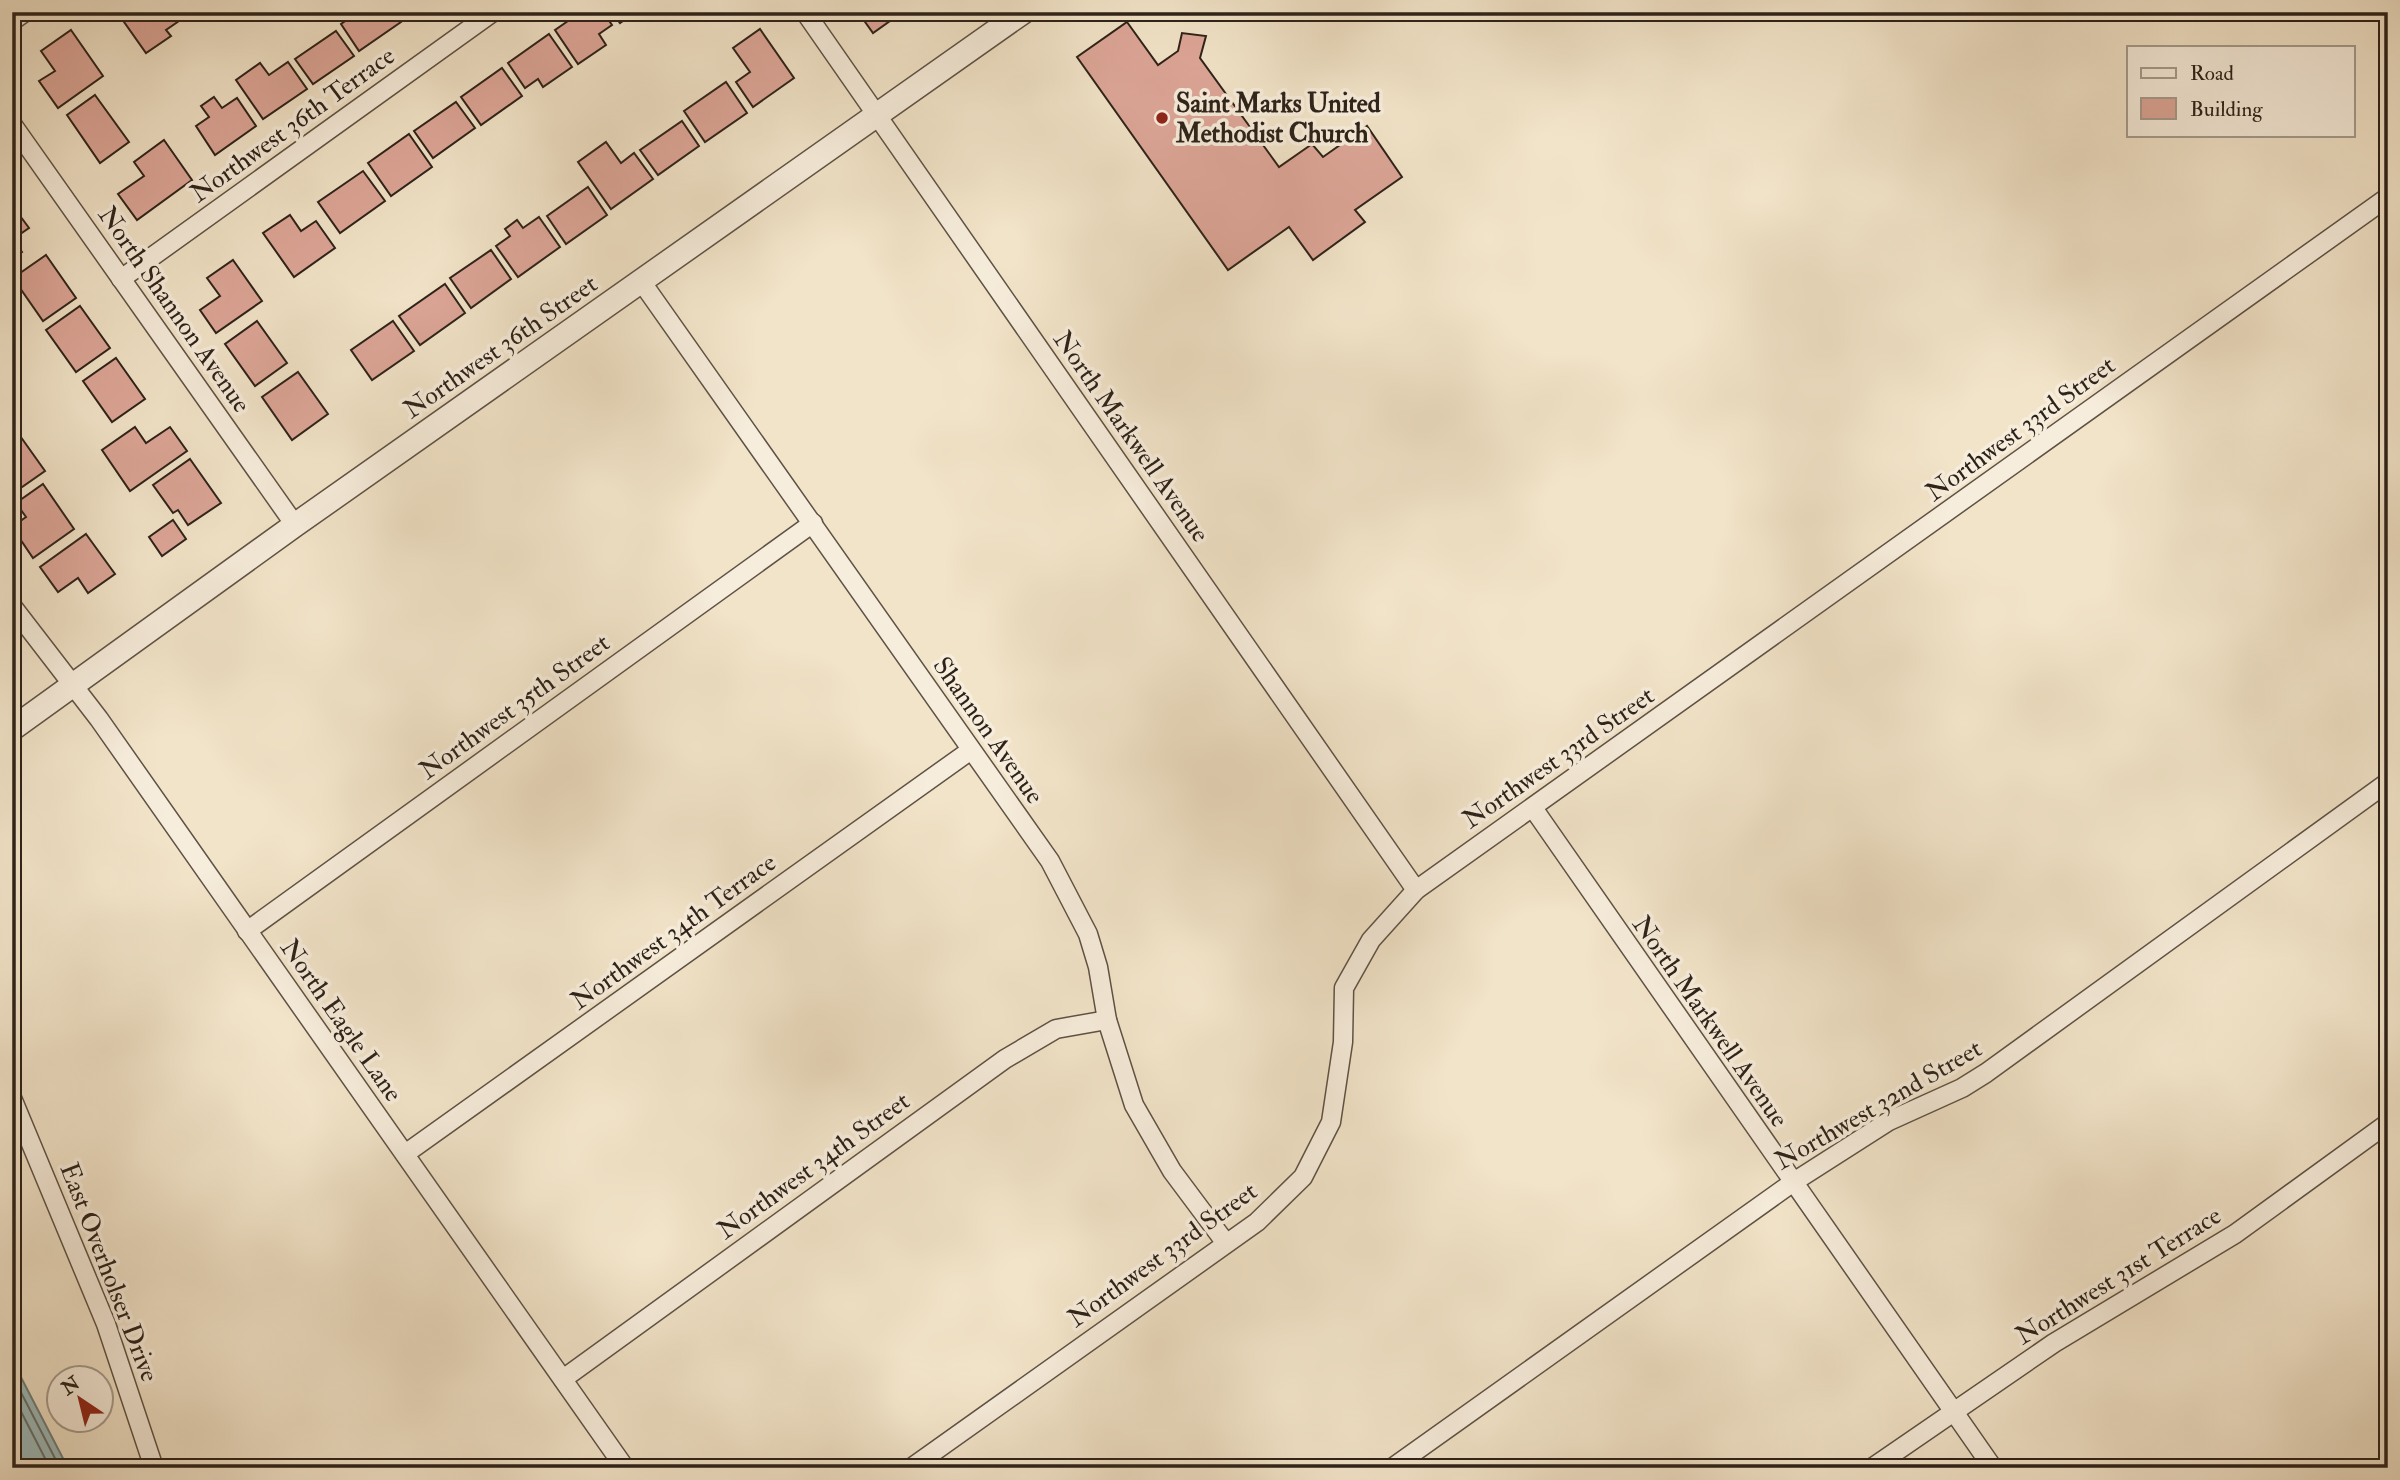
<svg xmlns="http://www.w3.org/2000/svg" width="2400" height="1480" font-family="'IM FELL Double Pica',serif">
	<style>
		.water { fill: #9dbdbe; stroke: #707f7c; stroke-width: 2 }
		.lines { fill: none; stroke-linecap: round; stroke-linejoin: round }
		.shore { stroke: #65706c; stroke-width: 2 }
		.building { fill: #dda698; stroke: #2d2219; stroke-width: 2 }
		.minor-casing { stroke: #5e5245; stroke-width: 21 }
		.tertiary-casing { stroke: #5e5245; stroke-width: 26 }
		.minor { stroke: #f7eddc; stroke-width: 18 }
		.tertiary { stroke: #f7eddc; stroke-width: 23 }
		.poi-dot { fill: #8f2418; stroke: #f7eddc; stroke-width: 2.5 }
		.labels { text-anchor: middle; stroke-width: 7; stroke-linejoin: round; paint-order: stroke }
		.poi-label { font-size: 26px; font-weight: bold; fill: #2d2219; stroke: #f7eddc; text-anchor: start }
		.street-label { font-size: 26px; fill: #2d2219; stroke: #f7eddc }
	</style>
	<rect width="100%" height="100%" fill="#f2e4c9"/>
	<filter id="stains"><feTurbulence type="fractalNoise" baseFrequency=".00286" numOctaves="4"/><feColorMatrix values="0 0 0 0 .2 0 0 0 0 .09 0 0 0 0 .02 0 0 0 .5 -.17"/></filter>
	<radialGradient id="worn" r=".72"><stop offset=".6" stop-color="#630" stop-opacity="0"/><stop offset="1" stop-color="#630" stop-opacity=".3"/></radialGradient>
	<path class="water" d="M12,1360L68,1468H12Z"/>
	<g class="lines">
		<g class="shore">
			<path d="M12,1375L60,1468"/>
			<path d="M12,1394L50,1468"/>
		</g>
	</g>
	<g class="building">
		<path d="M117,12H173L179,21L166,30L171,36L146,53Z"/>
		<path d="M358,12H395L401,22L359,51L341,24Z"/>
		<path d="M404,12H419L409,19Z"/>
		<path d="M581,12H603L612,25L599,34L606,45L578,64L555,30Z"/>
		<path d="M612,12H635L620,23Z"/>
		<path d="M858,12H894L897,16L873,33Z"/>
		<path d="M1127,22L1158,65L1178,51L1182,33L1206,36L1200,58L1279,167L1312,144L1323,157L1367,126L1402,177L1355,210L1365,222L1313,260L1289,227L1228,270L1077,57Z"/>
		<path d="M760,29L794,78L753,107L736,82L750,72L733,48Z"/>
		<path d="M71,30L103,76L58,108L39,81L55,71L41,51Z"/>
		<path d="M336,31L354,56L313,84L295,59Z"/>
		<path d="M549,34L572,67L543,87L538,79L525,88L508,63Z"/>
		<path d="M288,62L307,89L263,119L236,80L260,63L269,75Z"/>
		<path d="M502,68L522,96L481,125L461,97Z"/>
		<path d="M726,82L747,113L705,142L684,111Z"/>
		<path d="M95,95L129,142L100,163L67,115Z"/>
		<path d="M214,97L222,108L237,98L256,126L215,155L196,126L209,117L201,106Z"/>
		<path d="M456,102L475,128L433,158L414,131Z"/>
		<path d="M682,121L699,146L658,175L640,150Z"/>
		<path d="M409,134L432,167L391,196L368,163Z"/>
		<path d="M164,140L192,180L137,220L118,194L144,176L134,162Z"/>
		<path d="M606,142L621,163L634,153L653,179L611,209L578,162Z"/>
		<path d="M363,171L385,201L340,233L318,202Z"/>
		<path d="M588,187L607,215L566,244L547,216Z"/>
		<path d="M12,205L29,228L13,239L22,252L12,259Z"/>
		<path d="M290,215L301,231L316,221L335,248L294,277L263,233Z"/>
		<path d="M539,217L560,247L518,277L496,246L510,236L505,229L517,220L523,228Z"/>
		<path d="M491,250L511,279L471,308L450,278Z"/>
		<path d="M46,255L76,298L43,321L13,278Z"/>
		<path d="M233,260L262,301L216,333L200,310L220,296L207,278Z"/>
		<path d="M445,284L465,313L420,345L399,316Z"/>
		<path d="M80,306L110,348L76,372L46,330Z"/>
		<path d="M257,321L287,363L255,386L225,344Z"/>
		<path d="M393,321L414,351L372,380L351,350Z"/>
		<path d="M116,358L145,399L112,422L83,381Z"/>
		<path d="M298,372L328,414L292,440L262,397Z"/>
		<path d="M13,426L45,471L12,494V427Z"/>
		<path d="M135,427L146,443L170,427L187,451L130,491L102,450Z"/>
		<path d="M190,459L221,503L188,525L178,510L173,513L153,485Z"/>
		<path d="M43,484L74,529L33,558L12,527L26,517L16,503Z"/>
		<path d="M173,520L186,539L162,556L149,537Z"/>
		<path d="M86,534L115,574L88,593L78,578L58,592L40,567Z"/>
	</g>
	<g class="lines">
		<defs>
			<g id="minor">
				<path d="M805,12L1416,890"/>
				<path d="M12,21L25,12"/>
				<path d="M12,124L295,525"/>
				<path d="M121,279L493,12"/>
				<path d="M641,281L1050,861L1088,934L1098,967L1107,1020L1134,1105L1172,1171L1225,1242"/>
				<path d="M12,606L99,719L625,1468"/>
				<path d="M1533,808L1993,1468"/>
				<path d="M247,931L813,523"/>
				<path d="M12,1098L106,1324L154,1468"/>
				<path d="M405,1154L971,750"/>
				<path d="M563,1379L1005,1059L1056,1029L1107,1020"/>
				<path d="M911,1468L1257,1222L1303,1177L1331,1122L1343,1042L1344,988L1371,940L1416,890L2388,197"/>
				<path d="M1392,1468L1792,1183L1889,1121L1962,1088L1986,1073L2388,782"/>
				<path d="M1872,1468L2054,1343L2235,1234L2388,1123"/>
			</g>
			<path id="tertiary" d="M12,729L295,525L1023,12"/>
		</defs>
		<use href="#minor" class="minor-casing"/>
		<use href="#tertiary" class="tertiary-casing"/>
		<use href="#minor" class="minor"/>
		<use href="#tertiary" class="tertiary"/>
	</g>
	<circle class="poi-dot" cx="1162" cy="118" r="7"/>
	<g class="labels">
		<g class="poi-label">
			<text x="1176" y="112">Saint Marks United<tspan x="1176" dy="30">Methodist Church</tspan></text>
		</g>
		<g class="street-label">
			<text transform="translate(292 124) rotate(-36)" y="9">Northwest 36th Terrace</text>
			<text transform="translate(175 309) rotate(55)" y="9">North Shannon Avenue</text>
			<text transform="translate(500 346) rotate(-35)" y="9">Northwest 36th Street</text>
			<text transform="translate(2020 428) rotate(-36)" y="9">Northwest 33rd Street</text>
			<text transform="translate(1132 436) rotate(55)" y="9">North Markwell Avenue</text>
			<text transform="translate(514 706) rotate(-36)" y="9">Northwest 35th Street</text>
			<text transform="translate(989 730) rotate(55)" y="9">Shannon Avenue</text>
			<text transform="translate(1558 757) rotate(-35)" y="9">Northwest 33rd Street</text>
			<text transform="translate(673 931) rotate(-36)" y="9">Northwest 34th Terrace</text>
			<text transform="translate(342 1020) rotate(55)" y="9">North Eagle Lane</text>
			<text transform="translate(1711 1021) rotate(55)" y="9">North Markwell Avenue</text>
			<text transform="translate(1878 1104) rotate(-30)" y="9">Northwest 32nd Street</text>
			<text transform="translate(813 1165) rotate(-36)" y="9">Northwest 34th Street</text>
			<text transform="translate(1162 1254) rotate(-36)" y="9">Northwest 33rd Street</text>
			<text transform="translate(110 1272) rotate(69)" y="9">East Overholser Drive</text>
			<text transform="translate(2118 1275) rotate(-32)" y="9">Northwest 31st Terrace</text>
		</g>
	</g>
	<rect width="2400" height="1480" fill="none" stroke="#f2e4c9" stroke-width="42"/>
	<rect x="14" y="14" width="2372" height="1452" fill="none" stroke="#2d2219" stroke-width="3.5"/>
	<rect x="21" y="21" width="2358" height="1438" fill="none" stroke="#2d2219" stroke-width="2"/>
	<rect x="2127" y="46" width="228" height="91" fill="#f7eddc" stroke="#a69c8e" stroke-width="2"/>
	<rect x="2141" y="68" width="35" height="10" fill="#f7eddc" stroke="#a69c8e" stroke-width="2"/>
	<text x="2190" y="80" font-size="21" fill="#2d2219">Road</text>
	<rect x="2141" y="98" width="35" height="21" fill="#dda698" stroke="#a69c8e" stroke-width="2"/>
	<text x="2190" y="116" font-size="21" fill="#2d2219">Building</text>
	<g transform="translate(80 1399) rotate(325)"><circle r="33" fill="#f7eddc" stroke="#a69c8e" stroke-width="2"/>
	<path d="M0-5L12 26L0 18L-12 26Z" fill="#8f2418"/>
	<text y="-10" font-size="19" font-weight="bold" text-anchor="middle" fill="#2d2219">N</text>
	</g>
	<rect width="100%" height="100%" filter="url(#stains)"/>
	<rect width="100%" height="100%" fill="url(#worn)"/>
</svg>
